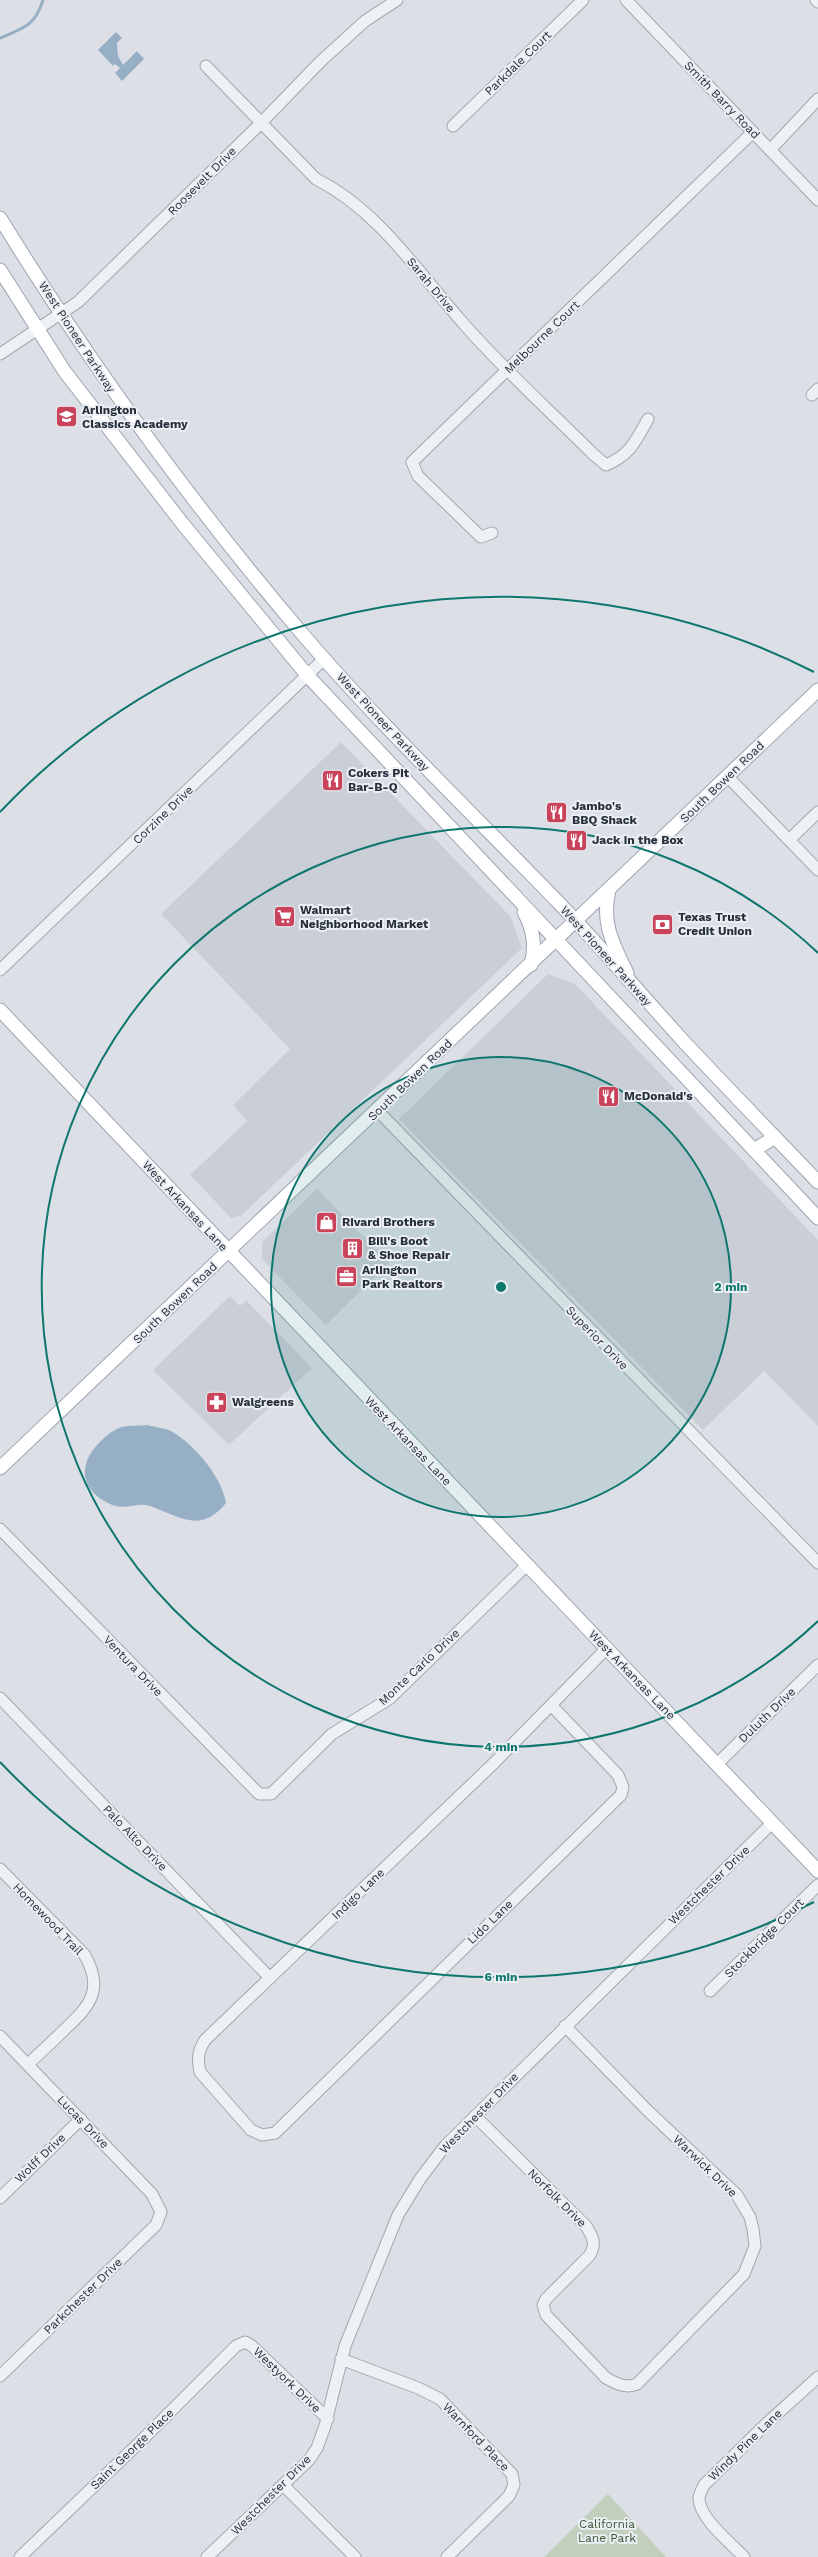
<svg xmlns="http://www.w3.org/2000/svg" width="818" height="2557" font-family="'Work Sans',sans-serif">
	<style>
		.built { fill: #cacfd7 }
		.green { fill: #c2cfbd }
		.water { fill: #97afc5 }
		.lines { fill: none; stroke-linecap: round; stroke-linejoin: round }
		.stream { stroke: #97afc5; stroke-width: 3 }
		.minor-casing { stroke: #a2a7af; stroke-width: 13 }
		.major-casing { stroke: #9ca5b1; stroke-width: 15 }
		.minor { stroke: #eef1f4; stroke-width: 11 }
		.major { stroke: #fff; stroke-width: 13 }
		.ring { fill: none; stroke: #0f766e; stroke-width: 2 }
		.labels { text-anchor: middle; stroke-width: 4; stroke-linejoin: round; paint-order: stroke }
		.street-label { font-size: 12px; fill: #262f3b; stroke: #ebeff4 }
		.poi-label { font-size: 12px; font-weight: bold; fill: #262f3b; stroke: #ebeff4; text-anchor: start }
		.park-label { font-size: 12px; fill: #3c5734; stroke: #ebeff4 }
		.centre { fill: #0f766e; stroke: #ebeff4; stroke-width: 2 }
		.ring-label { font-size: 12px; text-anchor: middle; font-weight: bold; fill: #0f766e; stroke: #ebeff4; stroke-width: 4; stroke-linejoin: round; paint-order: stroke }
	</style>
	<rect width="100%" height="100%" fill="#dce0e6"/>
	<g class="built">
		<path d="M341,742L511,917L522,948L242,1215L231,1218L190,1175L247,1121L233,1105L290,1049L161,914Z"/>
		<path d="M548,974L575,984L818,1240V1426L764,1371L703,1430L399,1119Z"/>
		<path d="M317,1189L389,1263L326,1325L262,1259V1242Z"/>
		<path d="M230,1296L240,1306L246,1300L312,1368L229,1445L153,1370Z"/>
	</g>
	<path class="green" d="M608,2494L666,2557H544Z"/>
	<g class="water">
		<path d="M116,32L122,38L117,43L118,56L123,65L137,51L144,59L122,81L115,73L120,68L115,64L113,66L98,50Z"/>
		<path d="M147,1425C154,1427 165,1428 171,1431C194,1444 222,1477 226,1503C201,1534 181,1517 150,1506C135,1501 125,1513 106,1502C77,1486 80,1460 102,1440C108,1434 115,1429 122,1427C130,1425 139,1426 147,1425Z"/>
	</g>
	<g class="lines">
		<path class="stream" d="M0,38C24,28 35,26 43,0"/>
		<defs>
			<g id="minor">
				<path d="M626,0L818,200"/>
				<path d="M816,0L818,2"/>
				<path d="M206,66L316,179C378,210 418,272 463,323C503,369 550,411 593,454L606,465C631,454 635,442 648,419"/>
				<path d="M453,126L583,0"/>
				<path d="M770,150L818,99"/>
				<path d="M0,354L78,302L261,123L320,62L365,21L397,0"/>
				<path d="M812,395L818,389"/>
				<path d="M492,533L481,537L418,476L412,462L753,132"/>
				<path d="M728,777L818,870"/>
				<path d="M789,840L818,812"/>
				<path d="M0,970L325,658"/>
				<path d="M378,1111L818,1563"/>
				<path d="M0,1529L259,1794H271L332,1734L389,1699L527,1565"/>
				<path d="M0,1698L270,1978"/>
				<path d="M551,1705L618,1775L623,1787L621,1795L275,2133L262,2135L251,2130L200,2072C197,2059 198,2051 205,2040L494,1763L606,1649"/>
				<path d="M717,1764L818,1665"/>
				<path d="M0,1869L84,1954C105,1989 90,2006 64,2030C52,2042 40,2053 28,2064"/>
				<path d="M710,1991L818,1885"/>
				<path d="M0,2036L152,2194L161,2212L156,2225L0,2376"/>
				<path d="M475,2116L586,2226C593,2237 597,2244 589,2256L546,2299L543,2305L546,2315L606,2378C615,2383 626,2389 637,2384L744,2274L755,2246L753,2229L750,2217L737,2195L647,2110L565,2026"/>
				<path d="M0,2198L81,2119"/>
				<path d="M341,2359L418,2388L440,2399L512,2474L514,2485L509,2496L447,2557"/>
				<path d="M283,2485L355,2557"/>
				<path d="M20,2557L140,2442L236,2346L245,2342L252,2346L328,2419"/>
				<path d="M207,2557L309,2460L317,2448L325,2426L345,2346L398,2215L420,2179L445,2146L772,1823"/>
				<path d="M744,2557C731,2543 700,2519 699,2499C699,2495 702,2489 704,2485L766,2424L818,2377"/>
			</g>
			<g id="major">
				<path d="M0,218C90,364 188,499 299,630C380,725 471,812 558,902C602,948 643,997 686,1044C730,1091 774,1136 818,1182"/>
				<path d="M0,270L65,372L182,523L307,675L818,1218"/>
				<path d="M609,890C601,923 613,944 627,973"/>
				<path d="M524,912C533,928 536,946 531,965"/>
				<path d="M0,1010L818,1871"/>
				<path d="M754,1150L775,1137"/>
				<path d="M0,1468L818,690"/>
			</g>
		</defs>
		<use href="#minor" class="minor-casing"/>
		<use href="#major" class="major-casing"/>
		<use href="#minor" class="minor"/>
		<use href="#major" class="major"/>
	</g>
	<circle cx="501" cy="1287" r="230" fill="#0f766e" fill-opacity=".12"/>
	<g class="ring">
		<circle cx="501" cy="1287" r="230"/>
		<path d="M818 1621A460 460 0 1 1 818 953"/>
		<path d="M814 1902A690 690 0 0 1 0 1762M0 812A690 690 0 0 1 814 672"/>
	</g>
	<defs>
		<symbol id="school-square" viewBox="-11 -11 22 22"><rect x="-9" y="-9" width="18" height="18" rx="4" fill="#c9435a" stroke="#ebeff4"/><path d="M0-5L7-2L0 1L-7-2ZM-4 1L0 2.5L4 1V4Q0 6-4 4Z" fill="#fff"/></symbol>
		<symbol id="restaurant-square" viewBox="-11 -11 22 22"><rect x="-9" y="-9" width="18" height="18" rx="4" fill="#c9435a" stroke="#ebeff4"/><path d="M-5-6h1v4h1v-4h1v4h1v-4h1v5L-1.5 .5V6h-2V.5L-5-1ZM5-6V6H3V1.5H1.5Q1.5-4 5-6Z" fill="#fff"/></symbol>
		<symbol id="supermarket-square" viewBox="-11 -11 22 22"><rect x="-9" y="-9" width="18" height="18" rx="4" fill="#c9435a" stroke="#ebeff4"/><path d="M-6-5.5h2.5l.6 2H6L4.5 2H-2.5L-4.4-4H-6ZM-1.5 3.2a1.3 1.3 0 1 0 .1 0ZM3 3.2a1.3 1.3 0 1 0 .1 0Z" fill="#fff"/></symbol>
		<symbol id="bank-square" viewBox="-11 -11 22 22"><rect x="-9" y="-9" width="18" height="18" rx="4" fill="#c9435a" stroke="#ebeff4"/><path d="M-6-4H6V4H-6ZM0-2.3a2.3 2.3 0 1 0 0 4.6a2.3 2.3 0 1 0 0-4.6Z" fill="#fff"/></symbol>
		<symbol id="shop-square" viewBox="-11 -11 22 22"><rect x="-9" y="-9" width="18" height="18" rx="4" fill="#c9435a" stroke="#ebeff4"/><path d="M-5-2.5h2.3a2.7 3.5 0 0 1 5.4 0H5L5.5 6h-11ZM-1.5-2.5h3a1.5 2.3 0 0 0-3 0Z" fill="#fff"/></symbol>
		<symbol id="building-square" viewBox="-11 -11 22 22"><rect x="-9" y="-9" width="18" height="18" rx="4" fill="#c9435a" stroke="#ebeff4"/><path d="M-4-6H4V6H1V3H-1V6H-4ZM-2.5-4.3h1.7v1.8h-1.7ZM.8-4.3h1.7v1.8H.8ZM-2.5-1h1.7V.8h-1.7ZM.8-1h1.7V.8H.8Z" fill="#fff"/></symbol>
		<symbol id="office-square" viewBox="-11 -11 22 22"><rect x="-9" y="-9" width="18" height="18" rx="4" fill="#c9435a" stroke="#ebeff4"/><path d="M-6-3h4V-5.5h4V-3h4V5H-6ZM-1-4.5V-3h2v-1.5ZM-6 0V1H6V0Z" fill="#fff"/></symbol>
		<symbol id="pharmacy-square" viewBox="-11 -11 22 22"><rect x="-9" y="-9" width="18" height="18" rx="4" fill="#c9435a" stroke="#ebeff4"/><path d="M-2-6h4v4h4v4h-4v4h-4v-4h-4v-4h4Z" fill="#fff"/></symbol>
	</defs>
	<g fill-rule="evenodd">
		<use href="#school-square" x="54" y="404" width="25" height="25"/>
		<use href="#restaurant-square" x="320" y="768" width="25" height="25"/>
		<use href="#restaurant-square" x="544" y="800" width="25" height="25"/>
		<use href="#restaurant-square" x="564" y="828" width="25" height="25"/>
		<use href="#supermarket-square" x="272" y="904" width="25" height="25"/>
		<use href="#bank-square" x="650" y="912" width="25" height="25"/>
		<use href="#restaurant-square" x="596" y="1084" width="25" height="25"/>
		<use href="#shop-square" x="314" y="1210" width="25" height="25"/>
		<use href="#building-square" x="340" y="1236" width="25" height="25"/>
		<use href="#office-square" x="334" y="1264" width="25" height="25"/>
		<use href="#pharmacy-square" x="204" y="1390" width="25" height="25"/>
	</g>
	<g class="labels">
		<g class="street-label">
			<text transform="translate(518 63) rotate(-44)" y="4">Parkdale Court</text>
			<text transform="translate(722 100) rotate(46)" y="4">Smith Barry Road</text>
			<text transform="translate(202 181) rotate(-45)" y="4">Roosevelt Drive</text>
			<text transform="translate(431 285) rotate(50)" y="4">Sarah Drive</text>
			<text transform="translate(77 337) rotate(57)" y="4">West Pioneer Parkway</text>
			<text transform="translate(542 337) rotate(-44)" y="4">Melbourne Court</text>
			<text transform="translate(383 722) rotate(47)" y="4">West Pioneer Parkway</text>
			<text transform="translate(722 782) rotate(-44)" y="4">South Bowen Road</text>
			<text transform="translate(163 815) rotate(-44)" y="4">Corzine Drive</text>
			<text transform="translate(606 956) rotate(48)" y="4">West Pioneer Parkway</text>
			<text transform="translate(410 1080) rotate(-44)" y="4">South Bowen Road</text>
			<text transform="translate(185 1206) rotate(47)" y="4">West Arkansas Lane</text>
			<text transform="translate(175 1303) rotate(-44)" y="4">South Bowen Road</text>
			<text transform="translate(597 1338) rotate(46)" y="4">Superior Drive</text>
			<text transform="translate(408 1441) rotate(46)" y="4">West Arkansas Lane</text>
			<text transform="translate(133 1666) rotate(46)" y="4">Ventura Drive</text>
			<text transform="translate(419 1667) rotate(-43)" y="4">Monte Carlo Drive</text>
			<text transform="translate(632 1675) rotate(46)" y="4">West Arkansas Lane</text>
			<text transform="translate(767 1715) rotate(-44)" y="4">Duluth Drive</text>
			<text transform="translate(135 1838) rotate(46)" y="4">Palo Alto Drive</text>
			<text transform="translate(709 1885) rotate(-44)" y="4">Westchester Drive</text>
			<text transform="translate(358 1894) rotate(-44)" y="4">Indigo Lane</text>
			<text transform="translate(48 1919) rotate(46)" y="4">Homewood Trail</text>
			<text transform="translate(490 1922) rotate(-44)" y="4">Lido Lane</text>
			<text transform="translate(764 1938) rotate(-45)" y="4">Stockbridge Court</text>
			<text transform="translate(479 2113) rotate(-46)" y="4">Westchester Drive</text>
			<text transform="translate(83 2122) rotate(46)" y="4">Lucas Drive</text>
			<text transform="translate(40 2158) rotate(-44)" y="4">Wolff Drive</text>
			<text transform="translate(705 2166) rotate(44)" y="4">Warwick Drive</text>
			<text transform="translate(557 2198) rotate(45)" y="4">Norfolk Drive</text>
			<text transform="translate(83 2296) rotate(-44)" y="4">Parkchester Drive</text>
			<text transform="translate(287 2380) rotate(44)" y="4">Westyork Drive</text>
			<text transform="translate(476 2437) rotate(46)" y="4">Warnford Place</text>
			<text transform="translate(745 2445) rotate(-44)" y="4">Windy Pine Lane</text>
			<text transform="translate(132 2449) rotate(-44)" y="4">Saint George Place</text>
			<text transform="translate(271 2495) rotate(-45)" y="4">Westchester Drive</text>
		</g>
		<g class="poi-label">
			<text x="82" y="414">Arlington<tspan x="82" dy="14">Classics Academy</tspan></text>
			<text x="348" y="777">Cokers Pit<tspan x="348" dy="14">Bar-B-Q</tspan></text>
			<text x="572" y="810">Jambo's<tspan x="572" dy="14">BBQ Shack</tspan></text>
			<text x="592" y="844">Jack in the Box</text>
			<text x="300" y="914">Walmart<tspan x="300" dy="14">Neighborhood Market</tspan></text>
			<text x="678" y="921">Texas Trust<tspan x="678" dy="14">Credit Union</tspan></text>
			<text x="624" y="1100">McDonald's</text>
			<text x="342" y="1226">Rivard Brothers</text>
			<text x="368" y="1245">Bill's Boot<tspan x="368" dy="14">&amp; Shoe Repair</tspan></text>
			<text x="362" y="1274">Arlington<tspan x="362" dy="14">Park Realtors</tspan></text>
			<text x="232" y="1406">Walgreens</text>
		</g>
		<g class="park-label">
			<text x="607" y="2528">California<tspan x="607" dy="14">Lane Park</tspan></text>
		</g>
	</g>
	<circle cx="501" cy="1287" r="6" class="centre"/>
	<g class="ring-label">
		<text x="731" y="1291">2 min</text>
		<text x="501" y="1751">4 min</text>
		<text x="501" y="1981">6 min</text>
	</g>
</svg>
